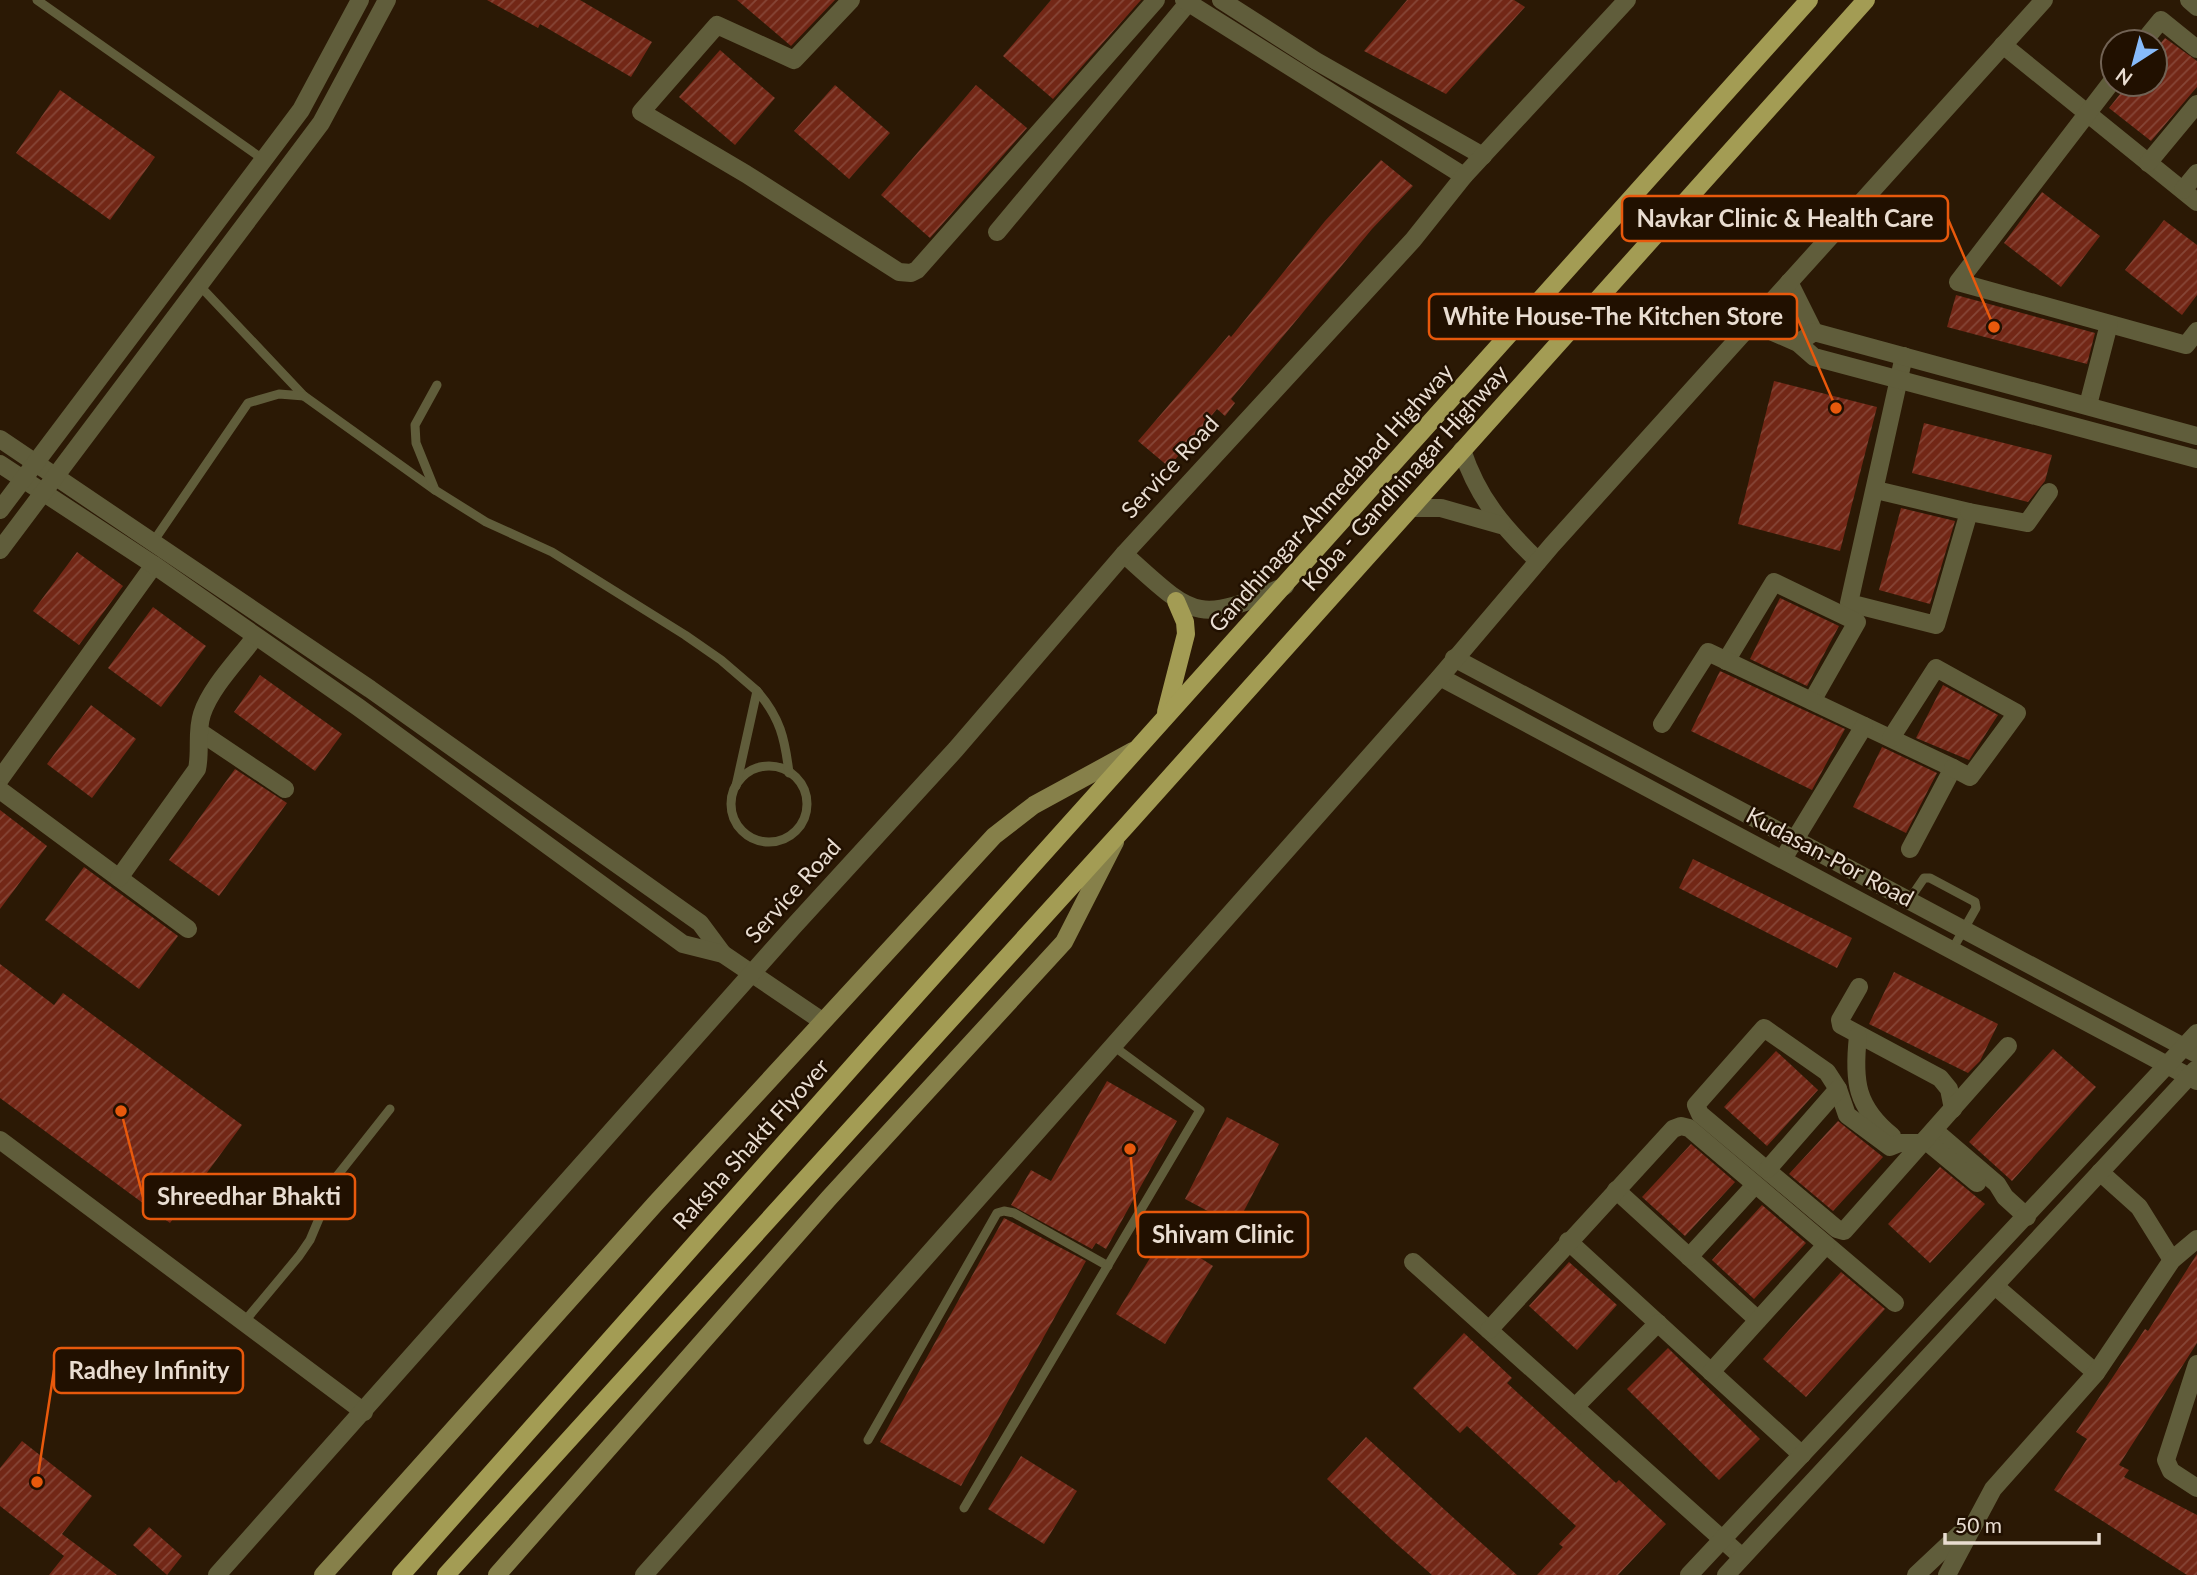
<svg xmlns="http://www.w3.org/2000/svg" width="2197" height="1575" font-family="Lato,sans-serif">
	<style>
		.building { fill: url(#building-hatch) }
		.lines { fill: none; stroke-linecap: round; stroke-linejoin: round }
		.service { stroke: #605d3b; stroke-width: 9 }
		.minor { stroke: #605d3b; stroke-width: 18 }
		.tertiary { stroke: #605d3b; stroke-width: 18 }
		.secondary { stroke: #86804a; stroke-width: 18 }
		.primary { stroke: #a39c54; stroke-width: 18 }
		.labels { text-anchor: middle; stroke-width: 5; stroke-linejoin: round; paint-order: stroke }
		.street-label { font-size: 23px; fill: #e9ddd1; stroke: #211000 }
		.leader { fill: none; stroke: #e8590c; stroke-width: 2.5 }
		.callout-dot { fill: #e8590c; stroke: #211000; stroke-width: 2.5 }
		.callout { fill: #211000; stroke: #e8590c; stroke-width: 2.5 }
		.callout-label { font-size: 24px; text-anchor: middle; font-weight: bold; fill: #e9ddd1 }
	</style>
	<defs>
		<pattern id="building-hatch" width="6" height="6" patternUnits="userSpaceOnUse" patternTransform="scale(1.75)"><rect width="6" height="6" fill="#722716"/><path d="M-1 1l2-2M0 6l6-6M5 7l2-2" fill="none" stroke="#864637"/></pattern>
	</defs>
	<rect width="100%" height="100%" fill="#2b1905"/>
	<g class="building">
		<path d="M487,0H580L652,42L631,77L540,24L538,28Z"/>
		<path d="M737,0H835L791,46Z"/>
		<path d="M1051,0H1141L1053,99L1003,56Z"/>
		<path d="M1407,0H1514L1525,7L1446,94L1364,51Z"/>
		<path d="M2165,38L2197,61V87L2151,141L2109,108L2128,84H2155V50Z"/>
		<path d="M720,50L775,98L735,145L679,97Z"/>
		<path d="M835,85L890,133L849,179L794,131Z"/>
		<path d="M976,85L1027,128L930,238L881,195Z"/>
		<path d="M60,90L155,157L110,220L16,153Z"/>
		<path d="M1381,160L1413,186L1372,229L1231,399L1235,403L1225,416L1217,409L1169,467L1138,441L1229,335L1231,337L1325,221Z"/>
		<path d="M2042,192L2100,236L2061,287L2004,243Z"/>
		<path d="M2164,220L2197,245V295L2182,315L2125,270Z"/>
		<path d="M1956,295L2095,333L2087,364L1947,327Z"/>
		<path d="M1774,381L1877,407L1840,551L1738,524Z"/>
		<path d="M1924,423L2052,455L2045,481L2028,502L1912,473Z"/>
		<path d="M1901,508L1955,521L1930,604L1879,590Z"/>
		<path d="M77,552L123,586L79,645L33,611Z"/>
		<path d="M1780,598L1839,626L1807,686L1750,659Z"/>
		<path d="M153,607L206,646L161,707L108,668Z"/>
		<path d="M1720,671L1845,729L1812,790L1691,731Z"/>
		<path d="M260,675L342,734L315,771L234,712Z"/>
		<path d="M1943,685L1998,715L1969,760L1916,738Z"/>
		<path d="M91,705L136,739L92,798L47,764Z"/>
		<path d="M1882,747L1937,773L1906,833L1853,807Z"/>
		<path d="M235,769L287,803L219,896L169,860Z"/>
		<path d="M0,810L47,846L0,909Z"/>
		<path d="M1693,859L1852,938L1837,968L1679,888Z"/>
		<path d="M84,867L178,936L139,989L45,920Z"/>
		<path d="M0,964L54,1005L63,993L242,1125L170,1223L0,1098Z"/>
		<path d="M1894,972L1998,1024L1980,1061L1968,1073L1869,1024Z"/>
		<path d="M2053,1049L2096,1087L2012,1181L1969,1142Z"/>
		<path d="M1776,1051L1818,1090L1767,1146L1724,1107Z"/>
		<path d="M1107,1081L1177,1121L1106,1249L1096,1243L1092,1249L1011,1205L1031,1170L1051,1181Z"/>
		<path d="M1227,1117L1279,1144L1236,1226L1185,1199Z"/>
		<path d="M1838,1121L1883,1157L1833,1211L1789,1174Z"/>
		<path d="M1691,1144L1735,1182L1685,1236L1642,1197Z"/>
		<path d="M1940,1167L1985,1204L1930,1263L1888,1224Z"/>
		<path d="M1762,1205L1806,1243L1754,1299L1712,1260Z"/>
		<path d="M1004,1218L1086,1261L961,1486L880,1442Z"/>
		<path d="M1164,1235L1213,1266L1165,1344L1116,1314Z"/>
		<path d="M2197,1254V1343L2119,1465L2129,1470L2124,1477L2197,1515V1575H2187L2054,1490L2087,1439L2076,1432L2145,1329L2148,1331Z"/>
		<path d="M1569,1262L1617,1305L1577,1350L1529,1306Z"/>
		<path d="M1841,1272L1885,1309L1806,1397L1763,1359Z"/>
		<path d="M1464,1333L1512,1378L1507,1383L1616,1483L1619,1480L1666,1524L1618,1575H1537L1563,1547L1559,1544L1576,1526L1467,1426L1460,1433L1413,1388Z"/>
		<path d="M1668,1348L1760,1439L1719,1480L1627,1389Z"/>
		<path d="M1366,1437L1446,1511L1517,1575H1432L1391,1539L1327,1479Z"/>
		<path d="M22,1441L92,1496L62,1534L117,1575H49L64,1556L0,1506V1468Z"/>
		<path d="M1021,1456L1077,1491L1044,1544L988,1509Z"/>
		<path d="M149,1527L182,1556L167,1575L133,1545Z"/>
	</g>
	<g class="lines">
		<g class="service">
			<path d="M37,0L264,160"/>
			<path d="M199,285L304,396L435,490"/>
			<path d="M437,385L415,425L416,443L435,490L486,522L552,552L685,635L721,660L757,691"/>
			<path d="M153,542L248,403L279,394L304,396"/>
			<circle cx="769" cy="804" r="38"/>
			<path d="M736,786L757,691C780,717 785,739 789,773"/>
			<path d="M1909,900L1924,878H1930L1975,902L1976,908L1952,950"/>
			<path d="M244,1322L299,1256L310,1240L337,1176L390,1109"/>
			<path d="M868,1440L997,1213L1004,1211L1014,1213L1108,1266"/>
			<path d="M964,1508L1200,1110L1112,1045"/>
		</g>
		<g class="minor">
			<path d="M851,0L794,60L717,25L641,112L746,174L899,272L911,273L917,270L1156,0"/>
			<path d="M2189,0L2197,7"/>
			<path d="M2143,42L2161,20L2197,49"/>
			<path d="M2003,45L2197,202"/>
			<path d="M2113,80L1958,282L2186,345L2197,331"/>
			<path d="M2148,163L2197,104"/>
			<path d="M2183,190L2197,173"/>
			<path d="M997,232L1188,3"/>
			<path d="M2088,405L2109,324"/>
			<path d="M1876,490L1969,512L1936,625L1849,603L1904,356"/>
			<path d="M1969,512L2027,523L2049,492"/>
			<path d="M1726,661L1774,582L1857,622L1812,701"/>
			<path d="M1662,724L1708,652L1953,768L1910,849"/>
			<path d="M200,732L285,789"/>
			<path d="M1891,738L1936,668L2017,713L1970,777L1953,768"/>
			<path d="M0,779L154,565"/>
			<path d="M0,790L188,929"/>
			<path d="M1783,859L1864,726"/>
			<path d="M119,878L197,769C201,751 196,732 202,714C211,687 238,660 255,637"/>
			<path d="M1859,987L1840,1020L1841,1025L1940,1078L1949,1089L1953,1109"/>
			<path d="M1858,1036C1853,1081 1856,1107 1892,1136"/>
			<path d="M1934,1130L1997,1184L2005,1197L2027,1217"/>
			<path d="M0,1140L364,1412"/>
			<path d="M1925,1140L1977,1183"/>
			<path d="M1922,1143H1900L1890,1147L1847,1115L1838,1089L1827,1072L1764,1028L1696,1105L1700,1114L1837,1229L1844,1231L2008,1046"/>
			<path d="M1768,1169L1838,1089"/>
			<path d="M2100,1172L2139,1207L2172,1260"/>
			<path d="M1616,1190L1758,1320"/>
			<path d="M1568,1241L1802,1455"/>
			<path d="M1689,1257L1755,1185"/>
			<path d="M1413,1262L1742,1557"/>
			<path d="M1995,1286L2096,1373"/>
			<path d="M1489,1330L1673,1129L1681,1126L1689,1128L1895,1303"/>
			<path d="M2197,1364L2166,1460L2171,1471L2197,1488"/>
			<path d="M1711,1372L1826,1245"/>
			<path d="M1575,1407L1658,1323"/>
			<path d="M1916,1575L1966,1528"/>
			<path d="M1947,1575L1993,1489L2096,1373L2172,1260L2197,1239"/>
		</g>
		<g class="tertiary">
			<path d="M1184,0L1464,176"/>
			<path d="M1221,0L1316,61L1483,156"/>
			<path d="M1789,282L1814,332"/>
			<path d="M1752,323L1798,343L1814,357L2197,459"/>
			<path d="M1798,343L1814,332L2197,436"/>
			<path d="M0,439L370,689L700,923L723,954"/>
			<path d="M1462,450C1478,498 1502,526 1538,561"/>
			<path d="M0,464L154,565L358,707L683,944L723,954L822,1021"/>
			<path d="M1411,508H1441L1501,525"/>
			<path d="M0,510L301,110L360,0"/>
			<path d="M0,550L321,123L387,0"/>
			<path d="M1124,554C1194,617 1195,625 1285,586"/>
			<path d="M1454,658L2197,1054"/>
			<path d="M1440,677L2197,1081"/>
			<path d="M217,1575L793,927L956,749L1124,554L1413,240L1464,176L1627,0"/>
			<path d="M644,1575L1440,677L1552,545L2044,0"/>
			<path d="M1689,1575L2197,1033"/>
			<path d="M1726,1575L2195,1070"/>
		</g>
		<g class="secondary">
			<path d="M323,1575L655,1204L994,836L1034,805L1133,751"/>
			<path d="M497,1575L829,1198L1064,942L1115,842"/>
		</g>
		<g class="primary">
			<path d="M1166,712L1186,634L1185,622L1176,601"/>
			<path d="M401,1575L875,1041L1809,0"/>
			<path d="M446,1575L1127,825L1866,0"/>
		</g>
	</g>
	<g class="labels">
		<g class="street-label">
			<text transform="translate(1170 467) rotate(-47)" y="8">Service Road</text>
			<text transform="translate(1405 478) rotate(-48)" y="8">Koba - Gandhinagar Highway</text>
			<text transform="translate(1331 498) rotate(-48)" y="8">Gandhinagar-Ahmedabad Highway</text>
			<text transform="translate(1830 857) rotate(28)" y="8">Kudasan-Por Road</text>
			<text transform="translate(793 891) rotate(-48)" y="8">Service Road</text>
			<text transform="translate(751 1144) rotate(-48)" y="8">Raksha Shakti Flyover</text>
		</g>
	</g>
	<path class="leader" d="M1994 327L1948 219M1836 408L1797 317M121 1111L143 1197M1130 1149L1138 1235M37 1482L54 1370"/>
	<g class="callout-dot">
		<circle cx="1994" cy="327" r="7"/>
		<circle cx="1836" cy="408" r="7"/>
		<circle cx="121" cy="1111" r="7"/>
		<circle cx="1130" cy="1149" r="7"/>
		<circle cx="37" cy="1482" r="7"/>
	</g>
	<g class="callout">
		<rect x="1622" y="196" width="326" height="45" rx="7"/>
		<rect x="1429" y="294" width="368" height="45" rx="7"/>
		<rect x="143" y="1174" width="212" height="45" rx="7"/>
		<rect x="1138" y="1212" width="170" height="45" rx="7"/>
		<rect x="54" y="1348" width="189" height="45" rx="7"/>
	</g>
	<g class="callout-label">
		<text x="1785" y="227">Navkar Clinic &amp; Health Care</text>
		<text x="1613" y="325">White House-The Kitchen Store</text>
		<text x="249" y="1205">Shreedhar Bhakti</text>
		<text x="1223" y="1243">Shivam Clinic</text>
		<text x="149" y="1379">Radhey Infinity</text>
	</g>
	<g transform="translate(2134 63) rotate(216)"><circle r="33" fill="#211000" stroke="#716254" stroke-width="2"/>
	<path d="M0-5L12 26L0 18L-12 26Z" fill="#87bbfb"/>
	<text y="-10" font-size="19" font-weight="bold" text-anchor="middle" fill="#e9ddd1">N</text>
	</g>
	<path d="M1945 1533v10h154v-10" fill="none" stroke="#e9ddd1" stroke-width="3.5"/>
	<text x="1955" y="1533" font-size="21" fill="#e9ddd1" stroke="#211000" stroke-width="5" paint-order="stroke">50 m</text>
</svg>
